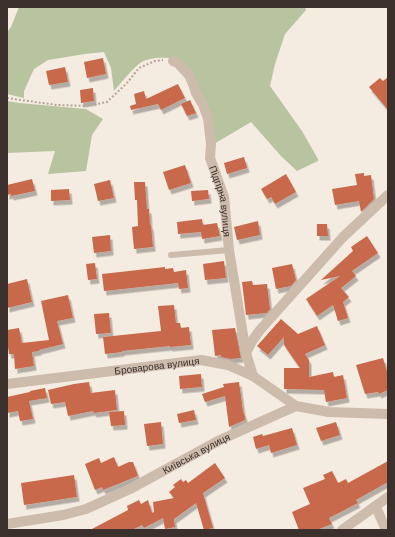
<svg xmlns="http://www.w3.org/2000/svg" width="395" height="537" font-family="Arial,sans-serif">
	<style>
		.green { fill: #b8c4a0 }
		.building { fill: #c8694b; filter: url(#shadow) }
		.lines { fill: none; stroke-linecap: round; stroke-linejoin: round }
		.path { stroke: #b9a596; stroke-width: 2; stroke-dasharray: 2 2; stroke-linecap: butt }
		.service { stroke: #cdbbac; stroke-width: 6 }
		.minor { stroke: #cdbbac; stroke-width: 10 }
		.labels { text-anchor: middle; stroke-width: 3.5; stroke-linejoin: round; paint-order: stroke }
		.street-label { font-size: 10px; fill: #3b302b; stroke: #fbf5ee }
	</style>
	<defs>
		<filter id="shadow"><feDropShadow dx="2.5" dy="4.5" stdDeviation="0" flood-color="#0004"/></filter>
	</defs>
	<rect width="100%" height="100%" fill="#f4ebe1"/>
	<g class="green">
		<path d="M19,7H305L306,10L285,34L275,64L270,86L302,131L318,159V161L297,171L281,156L251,122L214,144L211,118L174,59C164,57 149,57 140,63C131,70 121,83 114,91L111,68L104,52L85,54L48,60L34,69L24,91V98L7,94V32L11,27Z"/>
		<path d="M7,101L19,103L86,109L103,119L92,135L86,171L48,174L55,151L7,153Z"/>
	</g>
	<g class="building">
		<path d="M103,58L106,74L87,78L84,62Z"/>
		<path d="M65,67L68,82L49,85L46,71Z"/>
		<path d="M388,77V110L369,87L380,78L383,81Z"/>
		<path d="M178,84L185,98L161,110L158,104L131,110L130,106L136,104L134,94L144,91L146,99Z"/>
		<path d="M93,88L94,101L81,103L80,90Z"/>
		<path d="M190,100L196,113L187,116L181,104Z"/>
		<path d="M244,157L247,168L227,174L224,163Z"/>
		<path d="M185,165L191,183L169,190L163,172Z"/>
		<path d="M364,173V176L371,175L374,199L361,212L359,201L335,205L332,189L357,185L355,174Z"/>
		<path d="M286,174L296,192L275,204L271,197L267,199L261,189Z"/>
		<path d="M32,179L35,191L11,196V194L7,195V185Z"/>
		<path d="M110,180L114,198L98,201L94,184Z"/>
		<path d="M134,182H145L147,209H149L150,225H151L153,247L134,249L132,227L138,226L137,200H135Z"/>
		<path d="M69,189L70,200L51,201V190Z"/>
		<path d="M208,190L209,199L192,201L191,191Z"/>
		<path d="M202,219L203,225L217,223L220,236L202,239L201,232L178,234L177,222Z"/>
		<path d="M258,221L260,235L237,240L234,227Z"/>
		<path d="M317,224H327L328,236H317Z"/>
		<path d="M110,235L111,251L94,253L92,237Z"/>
		<path d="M367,236L378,253L352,271L356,276L341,288L349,297L343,302L348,318L338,321L333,305L317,316L306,299L340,276L321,280L353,251L351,247Z"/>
		<path d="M224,261L226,278L205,280L203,264Z"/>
		<path d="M95,263L97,279L88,280L86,264Z"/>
		<path d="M292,264L296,280L291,286L276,289L272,268Z"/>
		<path d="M165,267V269L173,268L174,272L186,270L188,288L179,289L178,283L104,291L102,274Z"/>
		<path d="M27,279L32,302L7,308V284Z"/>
		<path d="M252,281L253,285L267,284L270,309L267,313L246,315L242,282Z"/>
		<path d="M68,295L73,318L57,321L63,344L39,350V351L32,352L34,366L15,369L14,354H9L7,340V330L19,328L22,343L49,340L41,301Z"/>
		<path d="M174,305L176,323H180L181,328L189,327L191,345L170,347V346L122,351V352L105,354L103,337L161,331L158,306Z"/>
		<path d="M109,313L111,333L96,334L94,314Z"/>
		<path d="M281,319L298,334L317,326L325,345L305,354L309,360V377L333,372L334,377L343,375L347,398L326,402L324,390L284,389V368H300L284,345V337L268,355L257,346Z"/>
		<path d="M235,328L241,358L231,359L221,357V355L215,356L212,330Z"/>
		<path d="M383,358L388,375V390L379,394L378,392L365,394L356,365Z"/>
		<path d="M201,374L202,387L180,389L179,376Z"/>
		<path d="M89,382L91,393L115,390L117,410L94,413L93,411L68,416L65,402L51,404L48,390L74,384Z"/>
		<path d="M239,382L243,411L245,417V420L229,427L225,396L205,402L202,394L224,387L223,384Z"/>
		<path d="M45,388L47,398L29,401L33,419L20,421L18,411L7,413V397L30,392V391Z"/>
		<path d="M194,410L196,420L179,423L177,414Z"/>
		<path d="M124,411L125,425L111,426L109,412Z"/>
		<path d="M161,422L163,444L147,446L144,424Z"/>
		<path d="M336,422L340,435L321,441L316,428Z"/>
		<path d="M292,428L297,445L271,453L269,445L256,449L253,437L262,434L263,436Z"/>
		<path d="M114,457L118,467L129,462H133L138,476L103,490L102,487L95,490L85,464L99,458L101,463Z"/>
		<path d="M388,461V482L356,500L358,503L329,518L332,524L317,530H299L292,512L310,504L303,488L325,479L323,475L332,471L338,483L346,479L348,483Z"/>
		<path d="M215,463L225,478L203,493L213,528L204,530L196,503L174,519L175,527L165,529L163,518L144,528L142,525L132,530H90L128,510L127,506L139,500L141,504L148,500L152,513L154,512L153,502L174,498L169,492L175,487L173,485L181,479L183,482L186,480L188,483Z"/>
		<path d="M74,475L77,497L24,505L21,483Z"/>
	</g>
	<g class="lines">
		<path class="path" d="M7,98L57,105L88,106L107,102L127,83L139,68L155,61L163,60"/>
		<path class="service" d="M171,255L229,250"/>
		<g class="minor">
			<path id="s1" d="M173,61L178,63L189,75L193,84L196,93L203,105L208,118L211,144L210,158L224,197L229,250L246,353"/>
			<path d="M253,376L246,353L252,341L260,330L343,237L388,195"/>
			<path id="s2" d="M7,384L201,360L228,365L253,376L296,406"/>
			<path d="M376,507L386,530"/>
			<path id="s3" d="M7,524L63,515L86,509L130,489L220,440L296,406L329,412L388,414"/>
			<path d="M342,530L388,497"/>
		</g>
	</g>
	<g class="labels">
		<g class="street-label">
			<text dy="4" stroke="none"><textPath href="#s1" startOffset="154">Підгірна вулиця</textPath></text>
			<text dy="4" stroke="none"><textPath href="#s2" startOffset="151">Броварова вулиця</textPath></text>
			<text dy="4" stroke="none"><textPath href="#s3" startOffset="204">Київська вулиця</textPath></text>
		</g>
	</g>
	<rect width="395" height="537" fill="none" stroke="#3b302b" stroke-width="16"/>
</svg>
